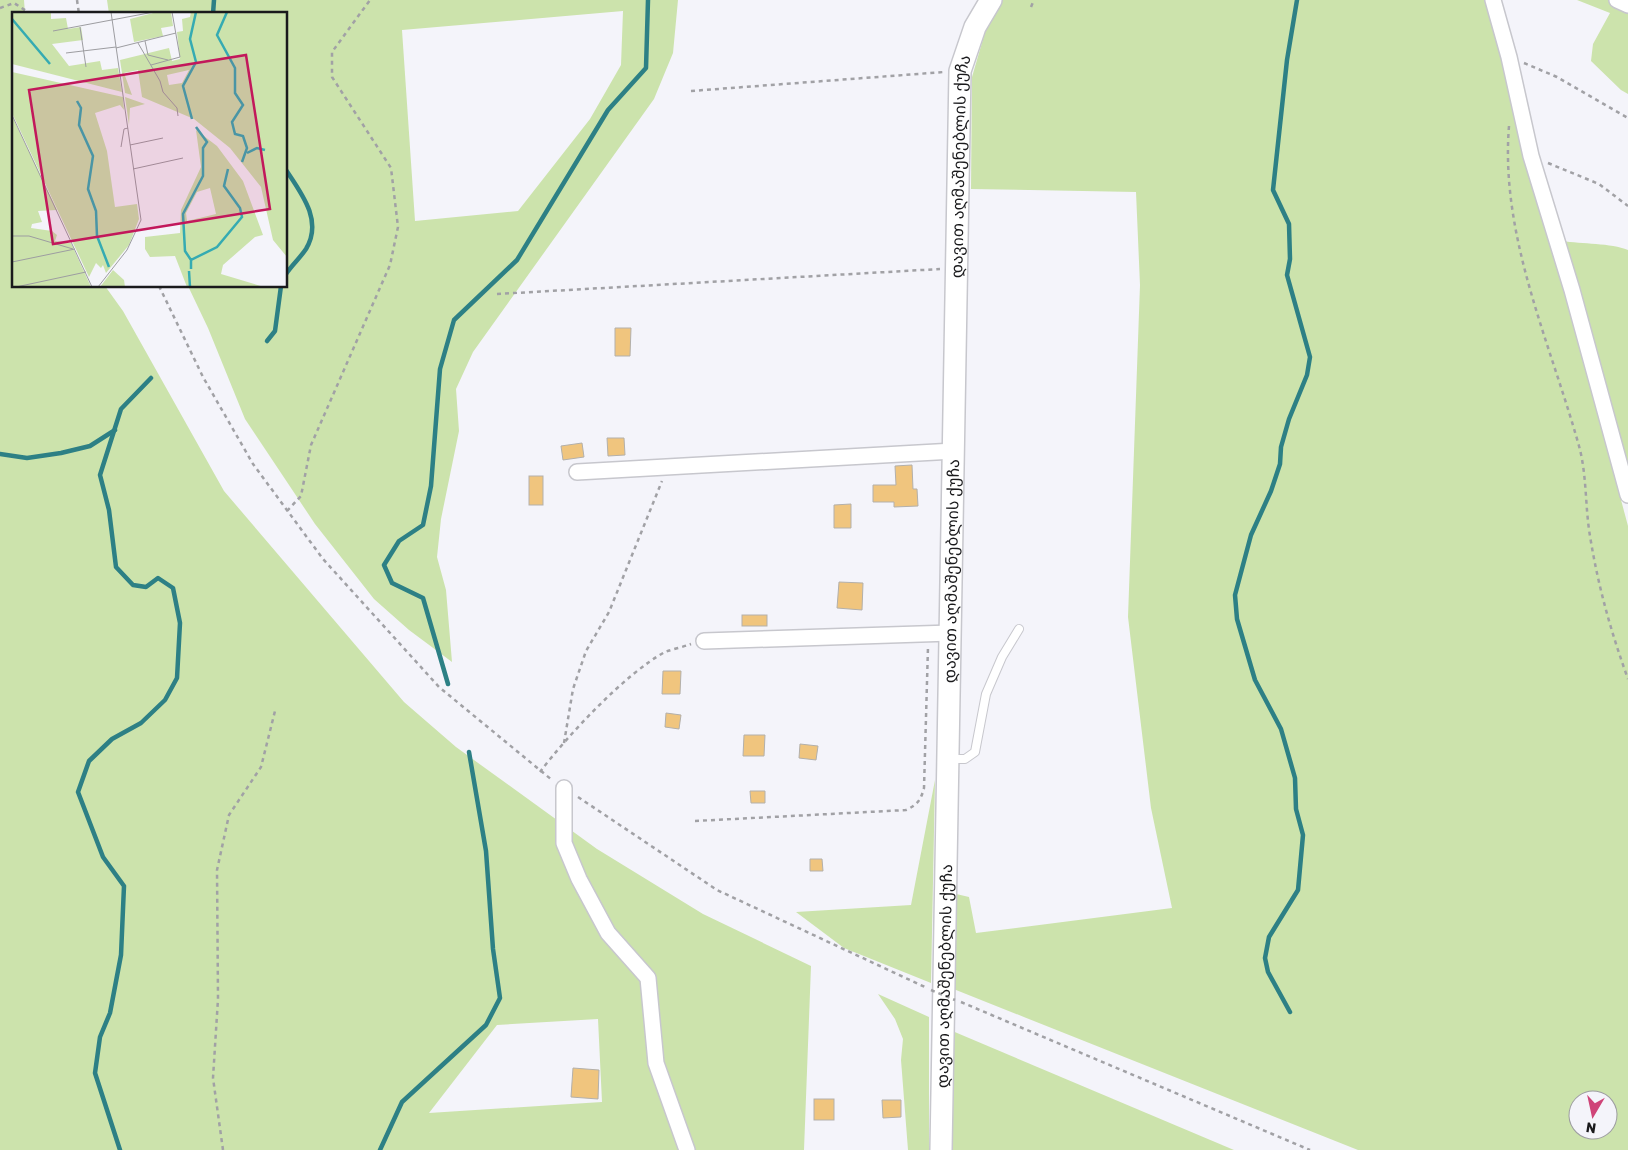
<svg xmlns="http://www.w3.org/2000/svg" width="1628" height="1150" font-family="Rubik,'Noto Sans Georgian',sans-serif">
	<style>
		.green { fill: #cce3ac; fill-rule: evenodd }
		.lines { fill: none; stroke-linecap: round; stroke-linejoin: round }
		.stream { stroke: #2d8085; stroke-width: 4.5 }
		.building { fill: #f0c57e; stroke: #b3b0ab }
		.lane-casing { stroke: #c7c7cd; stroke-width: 10 }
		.street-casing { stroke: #c7c7cd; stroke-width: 18 }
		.secondary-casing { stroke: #c7c7cd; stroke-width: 24 }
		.path { stroke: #a1a1a5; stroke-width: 2.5; stroke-dasharray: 4 4; stroke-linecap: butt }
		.lane { stroke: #fff; stroke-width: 8 }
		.street { stroke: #fff; stroke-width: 15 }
		.secondary { stroke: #fff; stroke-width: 21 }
		.path-bridge { stroke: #a1a1a5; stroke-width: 2.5; stroke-dasharray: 4 4; stroke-linecap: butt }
		.labels { text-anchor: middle; stroke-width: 4; stroke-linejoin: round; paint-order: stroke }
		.street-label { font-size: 16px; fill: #1a1a1c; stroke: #f4f4fa }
		.inset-river { fill: none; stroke: #35abb2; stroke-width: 2.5 }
		.inset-road { fill: none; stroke: #9d9da1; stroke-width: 1 }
		.view { fill: #c2185b; fill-opacity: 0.15; stroke: #c2185b; stroke-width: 2.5 }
		.inset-edge { fill: none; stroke: #1a1a1c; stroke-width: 2.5 }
	</style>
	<rect width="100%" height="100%" fill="#f4f4fa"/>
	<g class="green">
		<path d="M0,0H24L25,14H14V286H105L123,311L224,491L404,702L456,747L597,849L703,914L811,966L804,1150H0ZM598,1019L602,1102L429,1113L497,1025Z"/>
		<path d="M107,0H678L673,53L654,99L473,352L456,389L459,431L441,519L437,557L446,590L452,662L409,630L374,599L315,524L245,419L208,328L188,286H286V14H109ZM623,11L621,65L590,119L518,211L415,221L402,30Z"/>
		<path d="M1003,0H1487L1628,526V1150H1358L951,988L952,893L969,897L976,933L1172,908L1151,808L1128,617L1140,285L1136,192L971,189L972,77L988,22ZM1578,1100H1608V1130H1578Z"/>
		<path d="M1577,0H1628V94L1621,90L1591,61L1593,44L1610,13Z"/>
		<path d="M1562,241C1582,244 1611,243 1628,250V483Z"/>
		<path d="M935,780L931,983L844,948L796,912L911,905Z"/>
		<path d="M878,994L929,1017V1150H908L901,1060L903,1039L895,1019Z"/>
		<path d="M950,1030L1234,1150H949Z"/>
	</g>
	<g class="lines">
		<g class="stream">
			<path d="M213,14L214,0"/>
			<path d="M286,170C302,194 323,221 306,249C300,258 292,265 286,274"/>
			<path d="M267,341L275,331L281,286"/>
			<path d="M0,454L27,458L61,453L90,446L115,430"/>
			<path d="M448,684L423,598L392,583L384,565L399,541L423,525L431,486L440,369L454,320L517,260L608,110L646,68L648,0"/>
			<path d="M1290,1012L1268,972L1265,958L1269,937L1298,890L1303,835L1296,809L1295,778L1281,729L1255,680L1237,619L1235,595L1251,535L1271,491L1280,464L1281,447L1289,419L1307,375L1310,357L1287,275L1290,259L1289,224L1273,190L1287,60L1297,0"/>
			<path d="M120,1150L95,1073L100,1037L110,1013L121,955L124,886L103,857L78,792L89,761L112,739L141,723L165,700L177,678L180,623L173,588L158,578L146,587L133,585L116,567L109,510L100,475L121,409L151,378"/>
			<path d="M380,1150L402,1102L486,1025L500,998L493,949L486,851L469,752"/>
		</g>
	</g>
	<g class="building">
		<path d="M615,328H631L630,356H615Z"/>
		<path d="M607,438H624L625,455L608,456Z"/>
		<path d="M582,443L584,457L563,460L561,446Z"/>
		<path d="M912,465L913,489H917L918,506L894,507V502H873V485H896L895,466Z"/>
		<rect x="529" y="476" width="14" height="29"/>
		<path d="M851,504V528H834V505Z"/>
		<path d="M839,582L863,583L862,610L837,608Z"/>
		<rect x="742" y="615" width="25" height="11"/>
		<path d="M663,671H681L680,694H662Z"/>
		<path d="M666,713L681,715L679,729L665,727Z"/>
		<path d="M744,735H765L764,756H743Z"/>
		<path d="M800,744L818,746L816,760L799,758Z"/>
		<path d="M750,791H765V803H751Z"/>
		<path d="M810,859H822L823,871H810Z"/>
		<path d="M573,1068L599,1070L598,1099L571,1097Z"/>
		<rect x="814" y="1099" width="20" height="21"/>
		<path d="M882,1100H901V1117L883,1118Z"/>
	</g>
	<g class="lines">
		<defs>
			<path id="lane" d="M950,759H965L975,752L986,694L1002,657L1019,629"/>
			<g id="street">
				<path d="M1493,0L1509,57L1531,156L1572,290L1628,495"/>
				<path d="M1617,0L1628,5"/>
				<path d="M577,472L954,451"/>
				<path d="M704,641L951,633"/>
				<path d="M564,788V843L579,879L608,933L648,978L656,1063L687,1150"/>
			</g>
			<g id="secondary">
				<path id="s1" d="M941,1150L960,71L975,27L991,0"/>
			</g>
		</defs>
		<use href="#lane" class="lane-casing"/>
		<use href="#street" class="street-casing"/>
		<use href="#secondary" class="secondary-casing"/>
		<g class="path">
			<path d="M77,0L79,14"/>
			<path d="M1031,7L1034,0"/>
			<path d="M0,8L14,3L31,14"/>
			<path d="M1524,63L1557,77L1628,118"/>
			<path d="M691,91L944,72"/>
			<path d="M1509,126C1500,236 1550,342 1579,446C1587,475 1585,507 1590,536C1598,586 1611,632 1628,679"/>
			<path d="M1548,163L1599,184L1628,206"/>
			<path d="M159,286L203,377L253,464L323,559L439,687L552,780"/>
			<path d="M497,294L940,269"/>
			<path d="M287,511L301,496L311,445L390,265L398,227L391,168L332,77V52L370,0"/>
			<path d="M564,743L573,689L586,651L609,612L662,481"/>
			<path d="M540,772C567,736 626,673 665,652C673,649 683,647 691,644"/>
			<path d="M578,797L717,890L927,988"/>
			<path d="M695,821L906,810C917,805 921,800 924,788L928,647"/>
			<path d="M961,1002L1310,1150"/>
			<path d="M223,1150L213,1078L218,999L217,870L229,815L261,767L275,711"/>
		</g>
		<use href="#lane" class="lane"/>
		<use href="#street" class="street"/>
		<use href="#secondary" class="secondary"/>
		<path class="path-bridge" d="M931,990L955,1000"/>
	</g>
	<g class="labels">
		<g class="street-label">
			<text dy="6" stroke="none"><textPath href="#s1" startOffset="984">დავით აღმაშენებლის ქუჩა</textPath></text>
			<text dy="6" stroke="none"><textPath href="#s1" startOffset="579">დავით აღმაშენებლის ქუჩა</textPath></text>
			<text dy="6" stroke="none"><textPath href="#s1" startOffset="174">დავით აღმაშენებლის ქუჩა</textPath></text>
		</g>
	</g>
	<g transform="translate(12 12)">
		<rect width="275" height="275" fill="#f4f4fa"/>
		<path d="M0,0H39V7L54,6L56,17L69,15L71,28L40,32L57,54L88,49L90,58L106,56L110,80L0,52ZM145,0H159L161,14L149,16L151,24L122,30L118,7ZM179,0H275V245L261,228L249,175L218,136L182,107L130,85L126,58L112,61L120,83L113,81L108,48L157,36L160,49L168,47L165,20L171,19L170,7L178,5ZM177,58L170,71L157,73L155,63ZM0,60L111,85L112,98L108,93L83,101L95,139L103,195L125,192L127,207L117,233L94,261L91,253L89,256L84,251L77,265L0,101ZM113,85L133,92L118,96L117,113ZM0,104L45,198L26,199L30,210L20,212L19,216L40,219L45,223L43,229L59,231L79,275H0ZM184,118L205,134L231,169L251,223L243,225L211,253L209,262L252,275H175L163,244L138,245L133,237V225L168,221L169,198L189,155ZM198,176L204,202L175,209L174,201L185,180ZM101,258L112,268L113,275H88Z" fill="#cce3ac" fill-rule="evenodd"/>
		<path class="inset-river" d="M215,0L205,23L223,56V81L231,93L220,110L223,122L231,124L235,136L230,150M0,7L38,52M65,89L69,96L67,113L81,144L76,177L84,199L85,224L97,255M180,107L171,74L184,50L178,27L184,0M235,141L245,136L253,138M179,248L173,239L171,202L191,164V136L195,130L184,115M179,257V248L205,235L230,205L228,196L212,174L216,157M177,259L178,275"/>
		<path class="inset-road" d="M68,15L74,55M41,19L142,0M133,29L136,43L156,48M126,31L148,69L151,80L165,96L166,104M104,36L164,21M54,41L104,35M139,53L168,45L160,0M0,103L80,275M118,133L151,126M109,135L112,117L116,116M121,157L171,146M0,224H17L61,237M0,250L63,237M4,275L74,260M86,275L115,238L129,208L99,0"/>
		<path class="view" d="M234,43L258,197L41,232L17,78Z"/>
		<rect width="275" height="275" class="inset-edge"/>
	</g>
	<g transform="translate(1593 1115) rotate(189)"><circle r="24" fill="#f4f4fa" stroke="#9d9da1"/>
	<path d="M0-4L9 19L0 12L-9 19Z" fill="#cf4478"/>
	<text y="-8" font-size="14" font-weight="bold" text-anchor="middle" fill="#1a1a1c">N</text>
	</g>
</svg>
